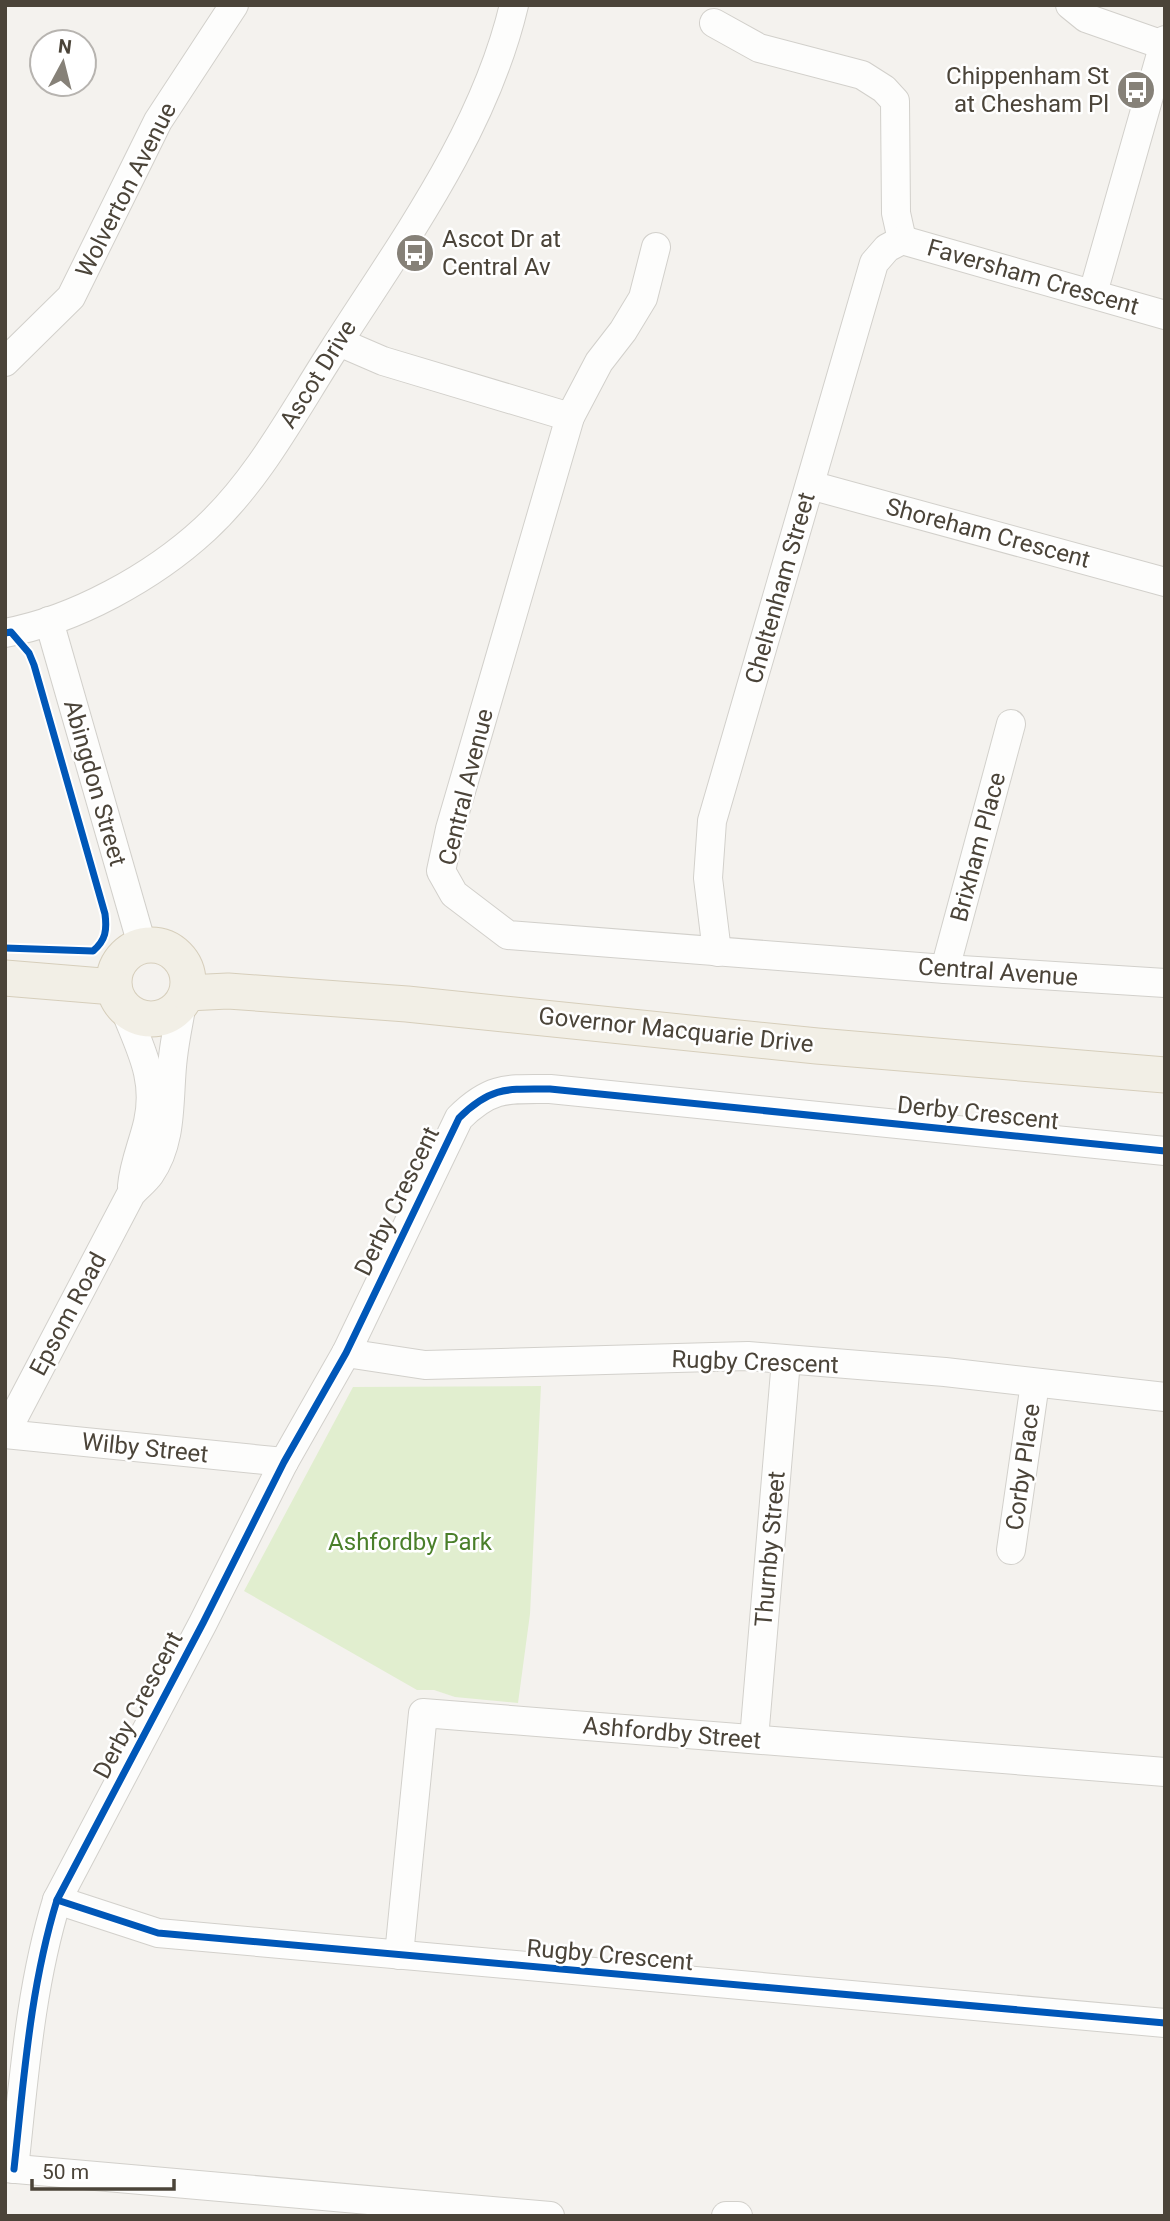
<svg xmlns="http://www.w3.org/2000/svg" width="1170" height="2221" font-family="Roboto,sans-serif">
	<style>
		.green { fill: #e1eecf }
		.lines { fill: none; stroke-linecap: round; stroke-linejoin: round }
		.minor-casing { stroke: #d2d0cb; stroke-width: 30 }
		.major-casing { stroke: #d6cebb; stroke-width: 37 }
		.minor { stroke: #fdfdfc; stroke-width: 28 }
		.major { stroke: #f2efe6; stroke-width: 35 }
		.cycleway-casing { stroke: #fff; stroke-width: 11 }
		.cycleway { stroke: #0057b8; stroke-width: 7 }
		.labels { text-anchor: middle; stroke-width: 5; stroke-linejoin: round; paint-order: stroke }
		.poi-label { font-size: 24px; fill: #4b4439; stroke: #fff; text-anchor: end }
		.street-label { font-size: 24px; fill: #4b4439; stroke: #fff }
		.park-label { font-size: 24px; fill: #4a7f2a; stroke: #fff }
	</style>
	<rect width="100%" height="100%" fill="#f4f2ee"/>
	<path class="green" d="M541,1386L530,1614L518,1703L455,1697L434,1690H417L244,1591L353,1387Z"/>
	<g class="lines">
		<defs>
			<g id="minor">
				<path d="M1070,5L1086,18L1163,45"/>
				<path d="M714,23L759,48L862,75L884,89L895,101L896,213L902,240"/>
				<path d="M902,240L1165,315"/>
				<path d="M656,247L643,298L623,331L599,362L570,417L450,829L441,871L454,894L508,935L945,969L1165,983"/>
				<path d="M1093,293L1165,40"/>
				<path d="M339,342L383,361L570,417"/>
				<path d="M5,362L71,297L158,121L234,5"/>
				<path d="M810,485L1165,582"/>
				<path d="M49,621L142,945"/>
				<path d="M5,633C75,620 153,577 205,529C259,479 294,411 334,349C403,241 484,132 514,5"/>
				<path d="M717,952L708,878L712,821L874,263L887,248L902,240"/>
				<path d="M945,969L1011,724"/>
				<path d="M124,1007C139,1047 158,1077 148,1122C143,1144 134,1163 132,1186"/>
				<path d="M346,1353L425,1365L748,1356L945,1372L1165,1397"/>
				<path d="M5,1434L131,1194C137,1187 145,1181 150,1174C174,1140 168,1095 173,1057C175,1039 179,1021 182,1003"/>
				<path d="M5,1434L284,1462"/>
				<path d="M1011,1550L1035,1383"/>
				<path d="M754,1739L786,1360"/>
				<path d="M57,1900L158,1933L1165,2023"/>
				<path d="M399,1955L423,1713L1165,1772"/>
				<path d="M5,2168L550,2216"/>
				<path d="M14,2169C24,2078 30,1988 57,1900L203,1623L284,1462L346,1353L459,1118C491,1086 508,1089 550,1089L1165,1151"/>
				<path d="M726,2216H738"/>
			</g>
			<g id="major">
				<circle cx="151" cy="982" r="37"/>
				<path d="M5,978L114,987"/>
				<path d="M187,993L228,991L407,1004L817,1046L1165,1075"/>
			</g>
		</defs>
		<use href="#minor" class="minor-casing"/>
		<use href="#major" class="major-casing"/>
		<use href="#minor" class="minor"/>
		<use href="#major" class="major"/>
		<defs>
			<g id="cycleway">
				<path d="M5,633L11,632L29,653L34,665L105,914C107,930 106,940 93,951L5,948"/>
				<path d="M57,1900L158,1933L1165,2023"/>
				<path d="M14,2169C24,2078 30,1988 57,1900L203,1623L284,1462L346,1353L459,1118C491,1086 508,1089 550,1089L1165,1151"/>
			</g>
		</defs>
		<use href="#cycleway" class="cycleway-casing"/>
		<use href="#cycleway" class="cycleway"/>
	</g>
	<defs>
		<symbol id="bus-disc" viewBox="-11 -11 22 22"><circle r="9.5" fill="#868178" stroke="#fff"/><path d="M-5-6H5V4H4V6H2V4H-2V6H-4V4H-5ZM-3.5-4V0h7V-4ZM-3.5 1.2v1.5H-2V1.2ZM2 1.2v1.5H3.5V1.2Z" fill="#fff"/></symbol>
	</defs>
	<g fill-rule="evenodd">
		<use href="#bus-disc" x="1114" y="68" width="44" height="44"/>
		<use href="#bus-disc" x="393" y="231" width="44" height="44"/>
	</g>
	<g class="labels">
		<g class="poi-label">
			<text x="1109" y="84">Chippenham St<tspan x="1109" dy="28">at Chesham Pl</tspan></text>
			<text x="442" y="247" text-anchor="start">Ascot Dr at<tspan x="442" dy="28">Central Av</tspan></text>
		</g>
		<g class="street-label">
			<text transform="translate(126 190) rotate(-63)" y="8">Wolverton Avenue</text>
			<text transform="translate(1033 277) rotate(16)" y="8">Faversham Crescent</text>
			<text transform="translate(318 374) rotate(-58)" y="8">Ascot Drive</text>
			<text transform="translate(988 533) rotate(15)" y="8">Shoreham Crescent</text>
			<text transform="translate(780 588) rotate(-74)" y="8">Cheltenham Street</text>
			<text transform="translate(95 783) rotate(74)" y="8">Abingdon Street</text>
			<text transform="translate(466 787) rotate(-76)" y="8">Central Avenue</text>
			<text transform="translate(978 847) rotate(-75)" y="8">Brixham Place</text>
			<text transform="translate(998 972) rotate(4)" y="8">Central Avenue</text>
			<text transform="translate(676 1030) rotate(6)" y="8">Governor Macquarie Drive</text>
			<text transform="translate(978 1113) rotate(6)" y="8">Derby Crescent</text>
			<text transform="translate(397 1201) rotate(-64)" y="8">Derby Crescent</text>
			<text transform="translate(68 1314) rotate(-62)" y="8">Epsom Road</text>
			<text transform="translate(755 1362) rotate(2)" y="8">Rugby Crescent</text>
			<text transform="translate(145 1448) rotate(6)" y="8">Wilby Street</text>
			<text transform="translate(1023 1467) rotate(-82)" y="8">Corby Place</text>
			<text transform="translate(770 1549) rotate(-85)" y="8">Thurnby Street</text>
			<text transform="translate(138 1705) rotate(-62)" y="8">Derby Crescent</text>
			<text transform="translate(672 1733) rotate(5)" y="8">Ashfordby Street</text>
			<text transform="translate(610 1955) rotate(5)" y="8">Rugby Crescent</text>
		</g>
		<g class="park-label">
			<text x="410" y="1550">Ashfordby Park</text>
		</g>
	</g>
	<rect width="1170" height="2221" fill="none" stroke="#4b4439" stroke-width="14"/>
	<g transform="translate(63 63) rotate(7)"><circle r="33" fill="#ffffff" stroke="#b7b4b0" stroke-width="2"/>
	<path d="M0-5L12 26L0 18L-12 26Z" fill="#868178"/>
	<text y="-10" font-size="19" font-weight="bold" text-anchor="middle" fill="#4b4439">N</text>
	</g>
	<path d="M32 2179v10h142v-10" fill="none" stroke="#4b4439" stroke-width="3.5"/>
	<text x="42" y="2179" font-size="21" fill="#4b4439" stroke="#ffffff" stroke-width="5" paint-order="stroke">50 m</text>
</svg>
